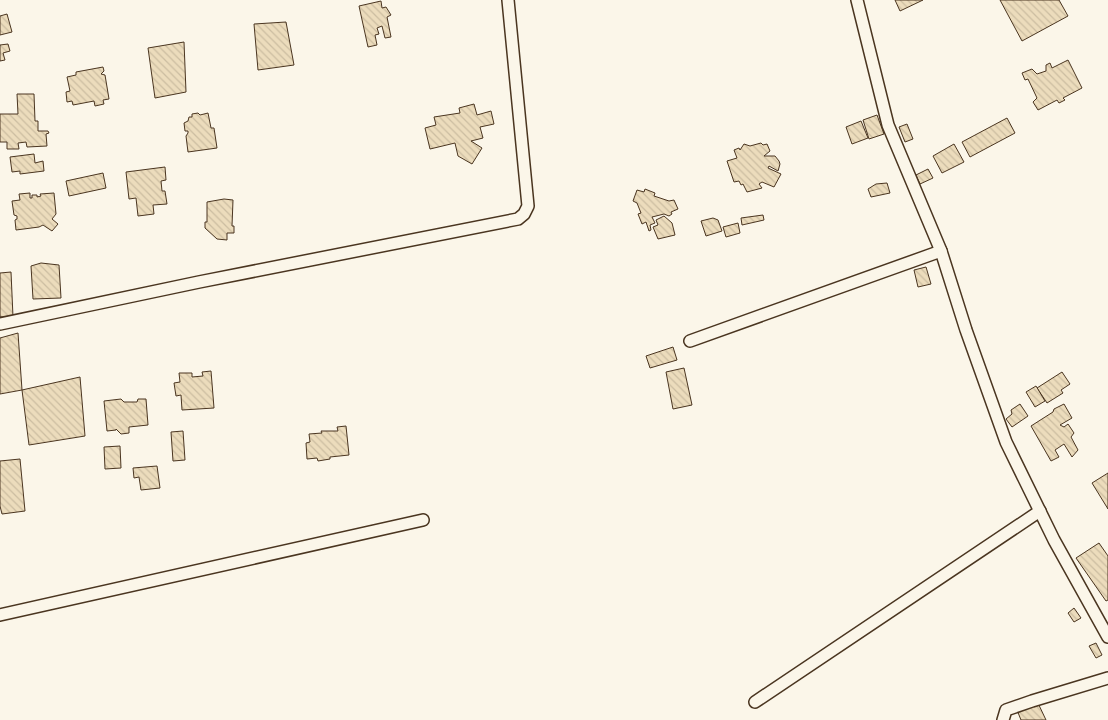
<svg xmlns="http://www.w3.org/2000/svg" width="1108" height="720" font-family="Barlow,sans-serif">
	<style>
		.building { fill: url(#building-back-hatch); stroke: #4a3520 }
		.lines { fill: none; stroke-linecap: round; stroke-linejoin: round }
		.minor-casing { stroke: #4a3520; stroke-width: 14 }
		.minor { stroke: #fbf6e9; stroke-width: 11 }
	</style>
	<defs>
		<pattern id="building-back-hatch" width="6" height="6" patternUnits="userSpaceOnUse" patternTransform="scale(1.25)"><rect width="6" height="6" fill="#ecdcbc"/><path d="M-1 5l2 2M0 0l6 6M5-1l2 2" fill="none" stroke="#ccbda1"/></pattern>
	</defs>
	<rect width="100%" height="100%" fill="#fbf6e9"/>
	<g class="building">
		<path d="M895,0H923L900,11Z"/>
		<path d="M1000,0H1059L1068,16L1022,41Z"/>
		<path d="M381,1L382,8L386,7L391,15L387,17L391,37L385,38L382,26L377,28L379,34L375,35L377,45L368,47L359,6Z"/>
		<path d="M7,14L12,32L0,35V16Z"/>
		<path d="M286,22L294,65L258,70L254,24Z"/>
		<path d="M184,42L186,92L155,98L148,48Z"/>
		<path d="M8,44L10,51L3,53L5,60L0,61V45Z"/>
		<path d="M1068,60L1082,88L1063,98L1065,100L1059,103L1057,100L1038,110L1033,102L1037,98L1028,79L1025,80L1022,73L1032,69L1037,74L1046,71V65L1050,63L1052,68Z"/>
		<path d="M103,67L104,71L101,74L105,75L109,99L103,100L104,104L95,106L94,101L73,105L72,101L67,102L66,92L70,91L67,77L76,75V72Z"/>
		<path d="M17,94H34L35,121H38V131H48L49,133L46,134L47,146L27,147L26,142L18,143L19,149H7V142H0V114H18Z"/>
		<path d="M474,104L477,115L491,111L494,124L480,127L483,138L471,141L482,148L472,164L458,156L455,143L430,149L425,128L436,125L434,117L460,113L459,108Z"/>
		<path d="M198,113L200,115L208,113L211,128H214L217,148L188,152L186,136L188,133V131H185L184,123L188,121L189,117H192V114Z"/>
		<path d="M877,115L884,134L869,139L863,120Z"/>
		<path d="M1007,118L1015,133L970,157L962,142Z"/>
		<path d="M861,121L868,138L852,144L846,127Z"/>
		<path d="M907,124L913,139L905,142L899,127Z"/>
		<path d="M761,143L763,145L767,144L770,151L764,156H775L779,161L780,164L778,171L769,166L768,168L781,174L774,187L762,182L759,184L762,188L747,192L743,184L741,185L739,181L734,182L727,161L737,158L734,150L739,148L740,150L744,144L750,146Z"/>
		<path d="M954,144L964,162L942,173L933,156Z"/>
		<path d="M34,154L35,163L43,161L44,171L20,174V171L12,172L10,157Z"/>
		<path d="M165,167L166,180L161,181L162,191H165L167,204L153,205L154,214L138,216L136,198L129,199L126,172Z"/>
		<path d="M928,169L933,178L920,184L916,175Z"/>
		<path d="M103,173L106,188L69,196L66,181Z"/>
		<path d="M887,183L890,193L871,197L868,189L876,184Z"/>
		<path d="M645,189L655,193L654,196L669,201L674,200L678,209L671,212L672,214L669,216L664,214L652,217L655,223L650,225L651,230L649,231L646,222L642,224L638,214L641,213L637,203L633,201L637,190L644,192Z"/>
		<path d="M30,193V198H32V195H37V197L41,196L40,194L54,193L56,214L52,219L58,224L52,231L43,225L39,227L16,230L15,220L17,219V216L14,215L12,201L20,200L19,194Z"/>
		<path d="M224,199L233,200L232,226H234V233H227V240L217,239L205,228V222H207V202Z"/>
		<path d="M763,215L764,220L742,225L741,218Z"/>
		<path d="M664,216L672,223L675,235L658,239L653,227L658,225L656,220Z"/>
		<path d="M713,218L718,220L722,231L706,236L701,221Z"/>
		<path d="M738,223L740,233L726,237L723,227Z"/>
		<path d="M41,263L59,265L61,298L33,299L31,266Z"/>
		<path d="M926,267L931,284L918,287L914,270Z"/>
		<path d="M11,272L13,317H0V273Z"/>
		<path d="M18,333L22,390L0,394V338Z"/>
		<path d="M673,347L677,360L650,368L646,356Z"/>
		<path d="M684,368L692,405L673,409L666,372Z"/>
		<path d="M211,371L214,408L182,410L181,395L176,396L174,383L180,382L179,373H192V377L203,376L202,372Z"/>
		<path d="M1062,372L1070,384L1061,390L1063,393L1047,403L1037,388Z"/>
		<path d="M80,377L85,436L29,445L22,390Z"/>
		<path d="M1036,386L1045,401L1035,407L1026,392Z"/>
		<path d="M121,399L124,402H137L138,399H146L148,425L129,427V433L121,434L116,429V430L107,431L104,401Z"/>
		<path d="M1020,404L1028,416L1012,427L1006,419L1012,414L1011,410Z"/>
		<path d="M1064,404L1072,418L1060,425L1064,427L1068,424L1074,433L1071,437L1078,450L1072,457L1064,444L1055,450L1059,457L1051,461L1031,426L1053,412L1054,409Z"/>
		<path d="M346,426L349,455L330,457V459L318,461L317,458L307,459L306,443L310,442L309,434L322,433L321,431H338L337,427Z"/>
		<path d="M183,431L185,460L173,461L171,432Z"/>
		<path d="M120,446L121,468L105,469L104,447Z"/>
		<path d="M20,459L25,511L2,514L0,506V461Z"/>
		<path d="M157,466L160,488L141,490L139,477L134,478L133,468Z"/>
		<path d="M1108,473V509L1092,483Z"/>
		<path d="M1099,543L1108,556V600L1106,601L1076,558Z"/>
		<path d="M1074,608L1081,618L1074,622L1068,613Z"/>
		<path d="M1096,643L1102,655L1096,658L1089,646Z"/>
		<path d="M1037,701L1046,720H1021L1017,710Z"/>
	</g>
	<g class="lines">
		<defs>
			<g id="minor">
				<path d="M857,0L888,125L941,251L966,330L1006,442L1054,540L1108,637"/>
				<path d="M0,324L199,282L518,219L524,214L528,206L508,0"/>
				<path d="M690,341L941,251"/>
				<path d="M0,615L423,520"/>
				<path d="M755,702L1040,511"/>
				<path d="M1003,720L1006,710L1032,701L1108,678"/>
			</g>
		</defs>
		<use href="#minor" class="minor-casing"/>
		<use href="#minor" class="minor"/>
	</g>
</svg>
